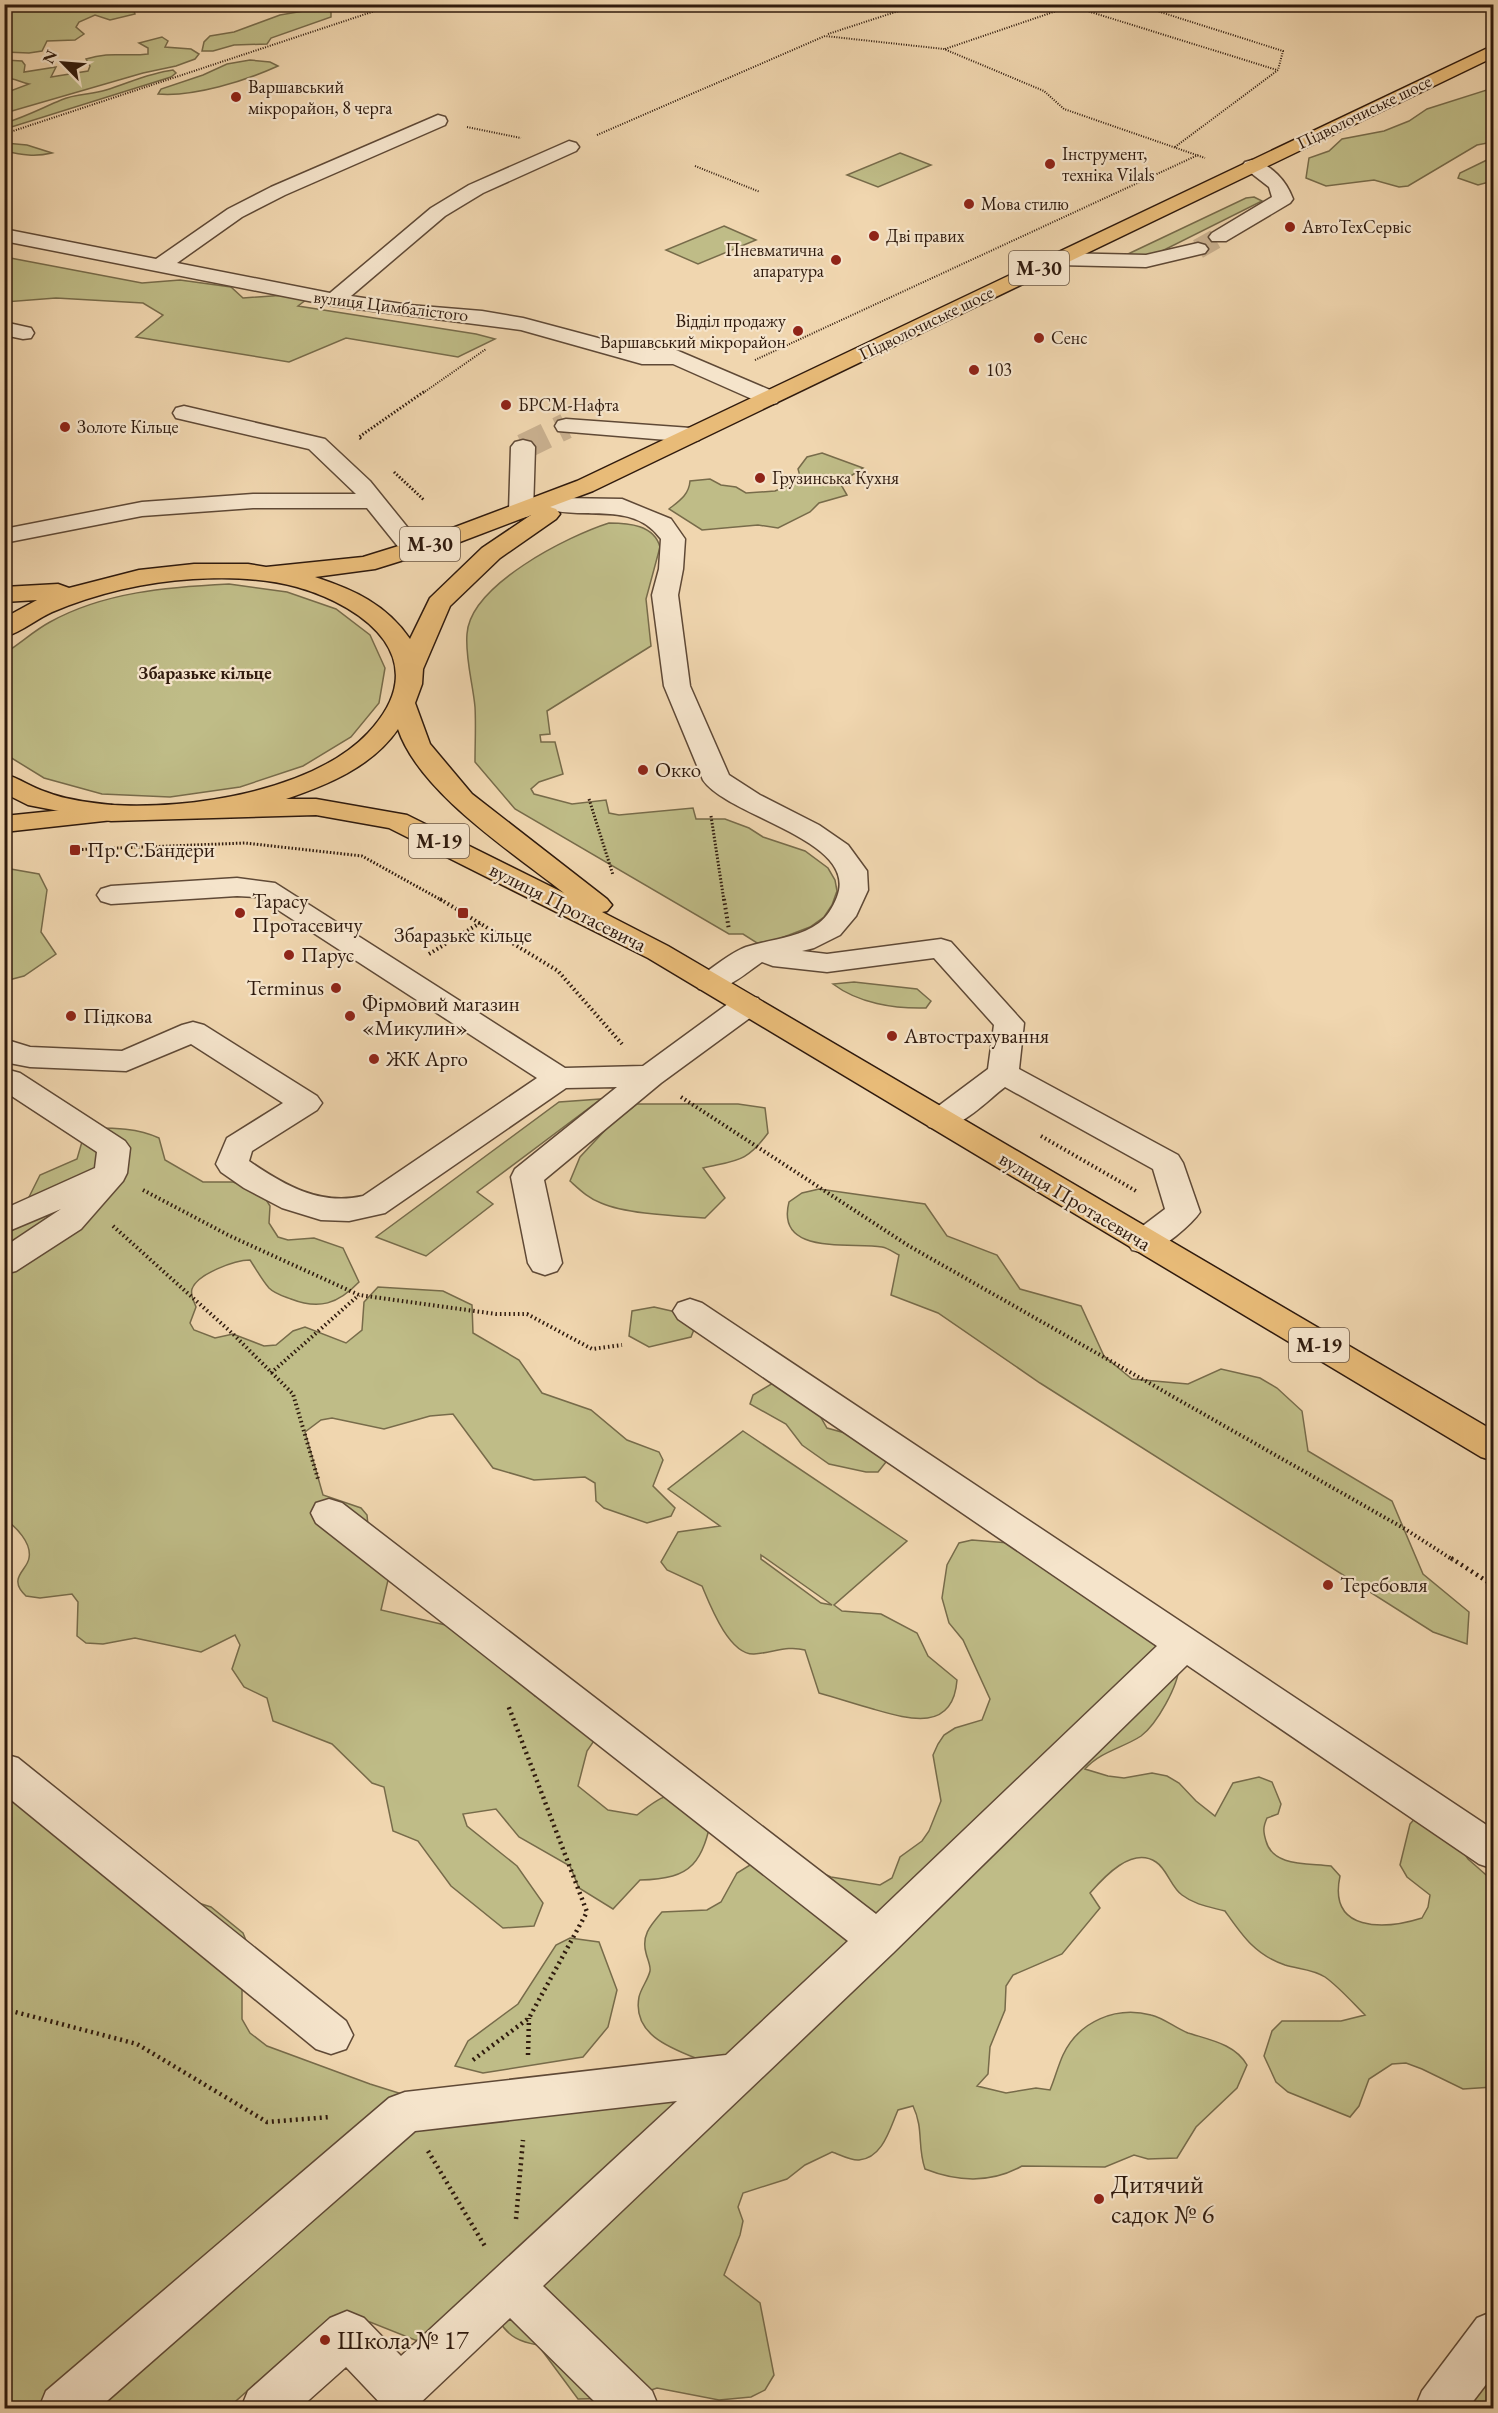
<svg xmlns="http://www.w3.org/2000/svg" width="1498" height="2413" font-family="'EB Garamond',serif">
	<style>
		.green { fill: #bfbc87; stroke: #776b4a; stroke-width: 1.5; fill-rule: evenodd }
		.lines { fill: none; stroke-linecap: round; stroke-linejoin: round }
		.minor-tunnel-far1 { stroke: #c9b08f; stroke-width: 20; stroke-dasharray: 20 10; stroke-linecap: butt }
		.minor-tunnel { stroke: #c9b08f; stroke-width: 26; stroke-dasharray: 26 13; stroke-linecap: butt }
		.minor-casing { stroke: #5f4936; stroke-width: 3 }
		.major-casing { stroke: #2f1a0d; stroke-width: 3 }
		.highway-casing { stroke: #2f1a0d; stroke-width: 3 }
		.path-far3 { stroke: #2f1a0d; stroke-width: 2; stroke-dasharray: 1 1.5; stroke-linecap: butt }
		.path-far2 { stroke: #2f1a0d; stroke-width: 3; stroke-dasharray: 1.5 2; stroke-linecap: butt }
		.path-far1 { stroke: #2f1a0d; stroke-width: 4; stroke-dasharray: 1.5 3; stroke-linecap: butt }
		.path { stroke: #2f1a0d; stroke-width: 4.5; stroke-dasharray: 2 4; stroke-linecap: butt }
		.minor { fill: #f5e4cb; fill-rule: evenodd }
		.major { fill: #e8bb78; fill-rule: evenodd }
		.highway { fill: #e8bb78; fill-rule: evenodd }
		.poi-dot { fill: #8f2418; stroke: #f5e4cb; stroke-width: 2 }
		.labels { text-anchor: middle; stroke-width: 4.5; stroke-linejoin: round; paint-order: stroke }
		.far-poi-label { font-size: 18px; fill: #2f1a0d; stroke: #f5e4cb; text-anchor: start }
		.far-street-label { font-size: 18px; fill: #2f1a0d; stroke: #f5e4cb }
		.far-neighbourhood-label { font-size: 18px; font-weight: bold; fill: #2f1a0d; stroke: #f5e4cb }
		.shield { fill: #f5e4cb; stroke: #6a5746; stroke-width: 1.5 }
		.shield-label { font-size: 20px; font-weight: bold; fill: #2f1a0d }
		.poi-label { font-size: 21px; fill: #2f1a0d; stroke: #f5e4cb; text-anchor: start }
		.street-label { font-size: 21px; fill: #2f1a0d; stroke: #f5e4cb }
		.near-poi-label { font-size: 26px; fill: #2f1a0d; stroke: #f5e4cb; text-anchor: start }
	</style>
	<rect width="100%" height="100%" fill="#f0d6af"/>
	<filter id="stains"><feTurbulence type="fractalNoise" baseFrequency=".00333" numOctaves="4"/><feColorMatrix values="0 0 0 0 .2 0 0 0 0 .09 0 0 0 0 .02 0 0 0 .5 -.17"/></filter>
	<radialGradient id="worn" r=".72"><stop offset=".6" stop-color="#630" stop-opacity="0"/><stop offset="1" stop-color="#630" stop-opacity=".3"/></radialGradient>
	<g class="green">
		<path d="M60,5V4L141,5L133,8L135,14L110,20L95,15L79,22L76,27L84,34L75,40L47,41L42,51L29,53L5,52V11Z"/>
		<path d="M321,8L331,12V17L271,38L267,44L234,45L213,51H202L204,42L210,36L234,32L280,15Z"/>
		<path d="M162,37L168,41L165,47L191,49L199,54L195,59L176,66L143,73L5,113V93L29,84C20,82 14,78 5,78V60L22,61L25,65L24,72L56,67L51,77L88,71L90,66L86,59C111,51 124,57 148,54V48L139,43Z"/>
		<path d="M250,60L270,62L278,66C245,81 194,97 158,94L161,89L203,75L227,64Z"/>
		<path d="M173,70L176,73L171,77L5,129V123C25,117 42,108 61,100C76,93 91,95 106,90C129,83 149,73 173,70Z"/>
		<path d="M1493,79V142L1477,145L1408,186L1399,187L1374,180L1326,186L1306,178L1309,158L1329,151L1342,139L1384,131L1409,121L1427,109L1487,90Z"/>
		<path d="M5,143L27,145L52,153C35,157 22,155 5,151Z"/>
		<path d="M900,153L931,165L878,187L847,175Z"/>
		<path d="M1493,157V181L1478,185L1458,178L1460,173Z"/>
		<path d="M1254,197L1262,201L1156,254L1140,256L1128,254L1246,198Z"/>
		<path d="M724,226L756,240L698,264L666,250Z"/>
		<path d="M5,257L142,283L180,280L231,287L243,298L315,293L298,306L476,334L495,339L458,357L346,338L289,362L136,337L163,315L143,303L56,298L5,302Z"/>
		<path d="M822,453L863,468L840,483L847,495L819,503L810,512L778,528L758,525L702,530L669,509C679,501 689,495 690,481L710,479L721,485L736,487L746,493L775,491L801,480L798,469L807,457Z"/>
		<path d="M609,523C629,523 654,525 660,547L646,599L651,646L547,711L550,734L540,735L541,742H555L563,774L539,782L531,789L534,794L572,804L606,800L609,813L619,815L693,808L696,819H725L749,828L763,837L805,851L828,868L835,880L837,891L832,905L824,917L810,927L776,940L757,943L743,934H729L515,809L475,762C475,744 476,725 475,707C473,684 465,658 467,634C470,585 568,536 609,523Z"/>
		<path d="M229,584L287,592L336,609L370,635L385,668L379,703L351,737L303,766L240,787L170,797L102,794L44,778L5,754L4,657L8,651C22,642 35,630 50,622C104,592 168,587 229,584Z"/>
		<path d="M5,868L39,874L47,890L41,932L56,954L24,976L5,981Z"/>
		<path d="M854,982L917,989L931,1001L926,1008C894,1009 858,1003 833,984Z"/>
		<path d="M601,1099L477,1192L493,1204L426,1256L376,1237L559,1102Z"/>
		<path d="M637,1104H738L765,1108L768,1133C746,1163 737,1160 703,1168L725,1198L705,1218C677,1216 626,1214 601,1203C588,1198 580,1190 570,1181L580,1157L609,1126Z"/>
		<path d="M86,1128C110,1128 136,1127 159,1138L165,1160L203,1182H233L262,1193L270,1206L269,1223L278,1237L288,1240L314,1238L343,1248L359,1282C338,1304 319,1310 291,1299C283,1296 275,1294 269,1288C262,1280 256,1269 250,1260C235,1260 197,1274 192,1289C190,1295 194,1301 196,1307L190,1323L194,1330L215,1338L233,1334L264,1346L276,1345L293,1331L305,1327L346,1343L362,1330L364,1302L378,1287L443,1291L472,1305L473,1333L519,1360L542,1393L591,1410L627,1440L659,1452L663,1460L653,1486L675,1508L671,1516L647,1523L604,1508L596,1501L595,1483L585,1477L534,1480L493,1468L453,1414L430,1416L384,1429L332,1418L321,1420L305,1432L323,1495L361,1508L367,1515L370,1546L393,1559L381,1610L454,1627L516,1664L535,1696L600,1713L606,1723L587,1751L578,1786L608,1810L637,1815C674,1786 674,1792 713,1813C702,1862 694,1879 640,1880L613,1909L579,1888L570,1866L519,1837L496,1809L463,1814L467,1826L517,1866L543,1903L534,1926L503,1928L451,1886L418,1841L393,1831L384,1787L372,1783L332,1744L273,1721L267,1698L244,1687L232,1669L240,1645L235,1635L201,1652L135,1638L103,1644L86,1643L77,1636L78,1602L72,1594L40,1598L26,1596C22,1592 17,1587 18,1580C19,1572 28,1566 29,1558C32,1543 16,1527 5,1519V1224L21,1213L40,1175L77,1159Z"/>
		<path d="M819,1189L925,1204L947,1236L997,1255L1020,1289L1081,1306L1104,1356L1132,1379L1188,1384L1221,1369L1260,1378L1277,1388L1302,1411L1308,1451L1392,1501L1423,1574L1469,1612L1467,1644L1433,1632L1040,1383L938,1313L891,1295L899,1255C893,1252 888,1248 882,1247C850,1242 775,1256 789,1202L802,1193Z"/>
		<path d="M654,1307L689,1315L697,1322L691,1337L649,1347L629,1336L632,1311Z"/>
		<path d="M773,1383L808,1395L827,1428L878,1442L890,1457L878,1472H866L829,1464L802,1445L786,1424L750,1404L753,1395Z"/>
		<path d="M743,1431L907,1541L834,1605L842,1611L881,1614L917,1633L928,1656L957,1680C953,1733 908,1719 873,1709C855,1704 837,1698 819,1693L805,1650C787,1645 773,1653 754,1654C729,1655 710,1605 702,1586L667,1570L661,1562L678,1532L720,1526L668,1489ZM761,1555L832,1605L821,1603L761,1559Z"/>
		<path d="M972,1540L1009,1543L1126,1603L1179,1667C1178,1686 1157,1724 1141,1736C1123,1748 1101,1751 1085,1769L1108,1776L1124,1778L1152,1773L1167,1776L1179,1783L1196,1801L1215,1816L1233,1783L1259,1777L1272,1782L1281,1804L1278,1814L1267,1818C1263,1827 1263,1831 1266,1841C1273,1867 1308,1863 1331,1866L1340,1876C1328,1932 1384,1930 1422,1918L1428,1907L1430,1895L1407,1877L1400,1865L1410,1824L1418,1815L1453,1836L1468,1859L1493,1881V2087L1463,2089L1422,2069L1406,2063L1392,2064L1369,2079L1359,2106L1350,2117L1288,2092L1276,2082L1264,2056L1272,2031L1282,2021H1341L1365,2015C1352,2002 1339,1987 1325,1977C1313,1969 1298,1969 1285,1965C1255,1955 1242,1935 1225,1911C1210,1907 1195,1905 1182,1895C1171,1887 1167,1869 1156,1862C1132,1846 1104,1877 1090,1893L1100,1908L1062,1954L1013,1975L1006,1986L1005,2010L990,2047L988,2074L977,2086L1006,2093L1036,2088L1050,2090C1055,2078 1058,2066 1063,2055C1079,2021 1116,2006 1151,2015C1164,2018 1175,2028 1188,2033C1210,2040 1235,2044 1247,2065L1237,2088L1196,2127L1177,2158L1148,2159L1134,2155L1105,2167L1022,2166C990,2184 958,2182 925,2169C917,2146 924,2129 913,2106L898,2110C890,2128 883,2158 859,2160C851,2161 839,2154 832,2152L805,2165L787,2179L743,2193L738,2207L743,2221L740,2235L724,2275L760,2303L774,2375L765,2390L751,2397L719,2400L657,2388L627,2398L578,2399L538,2345C520,2342 509,2337 499,2321L420,2342L370,2322L347,2324L296,2359L281,2361L236,2401L234,2408H5V1802H17L87,1822L121,1840L142,1857L163,1887L173,1895L211,1907L243,1933L247,1943L242,1979V2019L250,2033L267,2046L370,2084L440,2106L698,2059C670,2048 632,2034 639,1997C641,1988 648,1980 650,1971C651,1966 647,1958 646,1953C641,1935 651,1925 662,1912L707,1910L721,1902L737,1873L750,1865L806,1866L831,1877L880,1885L892,1878L900,1857L922,1841L929,1831L941,1801L933,1755L938,1744L944,1735L955,1728L982,1720L990,1699L963,1640L949,1623L942,1598L947,1565L959,1543Z"/>
		<path d="M570,1938L599,1942L617,1990L608,2027L583,2057L483,2073L455,2066L468,2041L518,2004L556,1945Z"/>
		<path d="M1493,2353V2408H1454L1450,2398Z"/>
	</g>
	<g class="lines">
		<path class="minor-tunnel-far1" d="M1198,249L1219,237"/>
		<path class="minor-tunnel" d="M523,447L566,426"/>
		<defs>
			<g id="minor">
				<path d="M438,115L445,117L447,121L445,125L285,195L242,217L177,263L330,293L431,208L469,185L569,141L576,143L579,147L576,151L483,193L445,216L351,296L409,305L482,311L523,318L643,350H676L777,393L780,398L777,403L769,405L761,403L673,364H642L521,330L334,306L4,241V229L156,259L228,209L271,187Z"/>
				<path d="M1252,160C1272,165 1286,180 1293,199L1290,203L1226,241H1212L1209,237L1212,233L1272,197L1269,187L1242,166L1245,162Z"/>
				<path d="M1198,243L1205,245L1208,249L1205,253L1146,267L1058,265L1051,263L1048,259L1051,255L1058,253L1146,255Z"/>
				<path d="M4,322L31,328L34,333L31,338L23,339L4,335Z"/>
				<path d="M184,406L325,439L370,481L425,549L422,554L413,556L404,554L367,508H253L142,516L4,543V529L142,502L253,494H356L309,449L176,418L173,413L176,408Z"/>
				<path d="M566,419L691,428L699,430L702,435L699,440L691,442L558,431L555,426L558,421Z"/>
				<path d="M523,440L531,442L535,447L533,511L529,516L521,518L513,516L509,511L511,447L515,442Z"/>
				<path d="M560,498L622,499L671,519L685,539L683,569L678,595L690,686L729,775L760,795L819,825L848,845L867,871L868,890L856,916L840,935L814,948L802,951L827,954L941,939L951,942L1024,1023L1019,1069L1178,1155L1183,1163L1200,1212C1192,1224 1161,1251 1146,1253C1142,1253 1137,1251 1132,1250L1127,1242L1132,1234L1165,1209L1153,1169L1005,1087C984,1103 956,1135 929,1127L924,1120L929,1113L988,1069L994,1025L934,958L827,972L773,966L762,962C743,975 723,995 699,989L695,983L699,977C714,967 730,953 746,947C770,939 797,939 819,923C827,917 833,907 837,897C860,840 728,817 703,780L664,686L652,595L659,569L661,539C634,502 589,519 552,510L548,505L552,500Z"/>
				<path d="M237,878L275,883L565,1068L643,1066L736,998L747,996L758,998L762,1005L758,1012L661,1083L544,1180L562,1263L557,1271L545,1275L533,1271L528,1263L511,1177L515,1169L617,1087L566,1088L385,1213L349,1221L321,1220L282,1208L244,1188L221,1172L216,1164L227,1138L283,1103L191,1044L126,1071L30,1067L4,1062V1039L30,1047L122,1051L182,1025L193,1022L204,1025L317,1096L322,1103L317,1110L252,1151L249,1161C284,1185 320,1206 363,1196L537,1078L258,897L237,896L111,904L101,901L97,895L101,889L111,886Z"/>
				<path d="M9,1070L20,1073L125,1141L130,1148L127,1173L123,1181L81,1229L16,1271L4,1274V1247L61,1209L4,1233V1209L95,1168L97,1152L4,1091V1071Z"/>
				<path d="M690,1299L702,1303L1494,1830V1869L1479,1864L1187,1665L893,1953L543,2286L652,2391L659,2408H601L510,2318L417,2406C407,2410 393,2410 383,2406L346,2367L300,2408H241L248,2391L330,2318L347,2311L364,2318L401,2356L677,2101L415,2131L99,2408H39L46,2391L389,2098L405,2092L726,2055L848,1941L316,1523L311,1513L316,1503L329,1499L342,1503L876,1914L1157,1646L678,1319L673,1311L678,1303Z"/>
				<path d="M4,1754L18,1758L346,2021L353,2035L346,2049L331,2054L316,2049L4,1794Z"/>
				<path d="M1494,2311V2374L1468,2408H1415L1422,2391L1477,2318Z"/>
			</g>
			<path id="major" d="M112,805L122,807L126,813L122,819L4,832V816Z"/>
			<path id="highway" d="M1494,45V57L593,491L550,507L556,509L560,514L556,519L500,558L450,606L423,669L422,684L415,703L430,744L472,794L607,899L612,905L607,911L602,912L668,946L1494,1431V1461L1481,1457L648,958L389,828L316,815L111,821L28,805L4,793V774C19,778 31,787 46,792C66,800 91,803 112,805C189,810 313,791 368,733C436,661 367,607 297,587C265,578 226,577 193,579C145,582 97,593 52,612C36,619 22,632 4,637V618L37,600L4,602V587L58,584L69,588L139,570L194,564H248L266,567L363,557L434,535L577,481ZM531,515L482,548L430,598L410,639C386,604 354,590 315,577L375,569L452,545ZM398,729C419,792 512,852 564,893L407,815L316,799H286C327,785 372,767 398,729Z"/>
		</defs>
		<use href="#minor" class="minor-casing"/>
		<use href="#major" class="major-casing"/>
		<use href="#highway" class="highway-casing"/>
		<g class="path-far3">
			<path d="M1065,4L1277,70"/>
			<path d="M1135,4L1283,51L1278,70L1175,147"/>
			<path d="M828,34L920,4"/>
			<path d="M945,49L1071,6"/>
			<path d="M467,127L521,138"/>
			<path d="M4,134L396,4"/>
			<path d="M597,135L825,36L944,49L1044,91L1064,109L1205,158"/>
			<path d="M695,166L760,192"/>
			<path d="M755,360L1198,155"/>
			<path d="M423,393L486,349"/>
		</g>
		<g class="path-far2">
			<path d="M361,439L359,437L425,391"/>
			<path d="M394,472L424,500"/>
			<path d="M589,799L613,875"/>
			<path d="M711,816L724,901"/>
			<path d="M68,850L245,843L362,856L443,901"/>
		</g>
		<g class="path-far1">
			<path d="M440,899L558,971L622,1044"/>
			<path d="M724,899L729,930"/>
			<path d="M429,954L480,923"/>
			<path d="M681,1097L909,1246L1405,1529L1453,1560"/>
			<path d="M1041,1136L1136,1191"/>
			<path d="M143,1190L230,1236L359,1295L496,1314H527L592,1349L622,1345"/>
			<path d="M113,1226L233,1334L293,1394L318,1479"/>
			<path d="M271,1373L359,1295"/>
		</g>
		<g class="path">
			<path d="M1451,1558L1494,1586"/>
			<path d="M4,2009L137,2044L267,2122L330,2117"/>
			<path d="M528,2055L529,2018"/>
			<path d="M473,2060L529,2018L587,1912L508,1705"/>
			<path d="M428,2151L486,2248"/>
			<path d="M516,2219L523,2140"/>
		</g>
		<use href="#minor" class="minor"/>
		<use href="#major" class="major"/>
		<use href="#highway" class="highway"/>
	</g>
	<g class="poi-dot">
		<circle cx="236" cy="97" r="6"/>
		<circle cx="1050" cy="164" r="6"/>
		<circle cx="969" cy="204" r="6"/>
		<circle cx="1290" cy="227" r="6"/>
		<circle cx="874" cy="236" r="6"/>
		<circle cx="836" cy="260" r="6"/>
		<circle cx="798" cy="331" r="6"/>
		<circle cx="1039" cy="338" r="6"/>
		<circle cx="974" cy="370" r="6"/>
		<circle cx="506" cy="405" r="6"/>
		<circle cx="65" cy="427" r="6"/>
		<circle cx="760" cy="478" r="6"/>
		<circle cx="643" cy="770" r="6"/>
		<rect x="69" y="844" width="12" height="12" rx="3"/>
		<circle cx="240" cy="913" r="6"/>
		<rect x="457" y="907" width="12" height="12" rx="3"/>
		<circle cx="289" cy="955" r="6"/>
		<circle cx="336" cy="988" r="6"/>
		<circle cx="71" cy="1016" r="6"/>
		<circle cx="350" cy="1016" r="6"/>
		<circle cx="892" cy="1036" r="6"/>
		<circle cx="374" cy="1059" r="6"/>
		<circle cx="1328" cy="1585" r="6"/>
		<circle cx="1099" cy="2199" r="6"/>
		<circle cx="325" cy="2340" r="6"/>
	</g>
	<g class="labels">
		<g class="far-poi-label">
			<text x="248" y="93">Варшавський<tspan x="248" dy="21">мікрорайон, 8 черга</tspan></text>
			<text x="1062" y="160">Інструмент,<tspan x="1062" dy="21">техніка Vilals</tspan></text>
			<text x="981" y="210">Мова стилю</text>
			<text x="1302" y="233">АвтоТехСервіс</text>
			<text x="886" y="242">Дві правих</text>
			<text x="824" y="256" text-anchor="end">Пневматична<tspan x="824" dy="21">апаратура</tspan></text>
			<text x="786" y="327" text-anchor="end">Відділ продажу<tspan x="786" dy="21">Варшавський мікрорайон</tspan></text>
			<text x="1051" y="344">Сенс</text>
			<text x="986" y="376">103</text>
			<text x="518" y="411">БРСМ-Нафта</text>
			<text x="77" y="433">Золоте Кільце</text>
			<text x="772" y="484">Грузинська Кухня</text>
		</g>
		<g class="far-street-label">
			<text transform="translate(1364 112) rotate(-26)" y="6">Підволочиське шосе</text>
			<text transform="translate(391 306) rotate(7)" y="6">вулиця Цимбалістого</text>
			<text transform="translate(926 323) rotate(-26)" y="6">Підволочиське шосе</text>
		</g>
		<g class="far-neighbourhood-label">
			<text x="205" y="679">Збаразьке кільце</text>
		</g>
		<g class="shield">
			<rect x="1009" y="251" width="60" height="34" rx="4.5"/>
			<rect x="400" y="527" width="60" height="34" rx="4.5"/>
			<rect x="409" y="824" width="60" height="34" rx="4.5"/>
			<rect x="1289" y="1328" width="60" height="34" rx="4.5"/>
		</g>
		<g class="shield-label">
			<text x="1039" y="275">М-30</text>
			<text x="430" y="551">М-30</text>
			<text x="439" y="848">М-19</text>
			<text x="1319" y="1352">М-19</text>
		</g>
		<g class="poi-label">
			<text x="655" y="777">Окко</text>
			<text x="87" y="857">Пр. С.Бандери</text>
			<text x="252" y="908">Тарасу<tspan x="252" dy="24">Протасевичу</tspan></text>
			<text x="463" y="942" text-anchor="middle">Збаразьке кільце</text>
			<text x="301" y="962">Парус</text>
			<text x="324" y="995" text-anchor="end">Terminus</text>
			<text x="362" y="1011">Фірмовий магазин<tspan x="362" dy="24">«Микулин»</tspan></text>
			<text x="83" y="1023">Підкова</text>
			<text x="904" y="1043">Автострахування</text>
			<text x="386" y="1066">ЖК Арго</text>
			<text x="1340" y="1592">Теребовля</text>
		</g>
		<g class="street-label">
			<text transform="translate(568 907) rotate(27)" y="7">вулиця Протасевича</text>
			<text transform="translate(1075 1201) rotate(31)" y="7">вулиця Протасевича</text>
		</g>
		<g class="near-poi-label">
			<text x="1111" y="2193">Дитячий<tspan x="1111" dy="30">садок № 6</tspan></text>
			<text x="337" y="2349">Школа № 17</text>
		</g>
	</g>
	<rect width="1498" height="2413" fill="none" stroke="#f0d6af" stroke-width="24"/>
	<rect x="6" y="6" width="1486" height="2401" fill="none" stroke="#2f1a0d" stroke-width="3"/>
	<rect x="12" y="12" width="1474" height="2389" fill="none" stroke="#2f1a0d" stroke-width="1.5"/>
	<g transform="translate(63 63) rotate(295)" stroke="#f5e4cb" stroke-width="4.5" paint-order="stroke">
	<path d="M0-4.5L10 22L0 15L-10 22Z" fill="#2f1a0d"/>
	<text y="-9" font-size="16" font-weight="bold" text-anchor="middle" fill="#2f1a0d">N</text>
	</g>
	<rect width="100%" height="100%" filter="url(#stains)"/>
	<rect width="100%" height="100%" fill="url(#worn)"/>
</svg>
